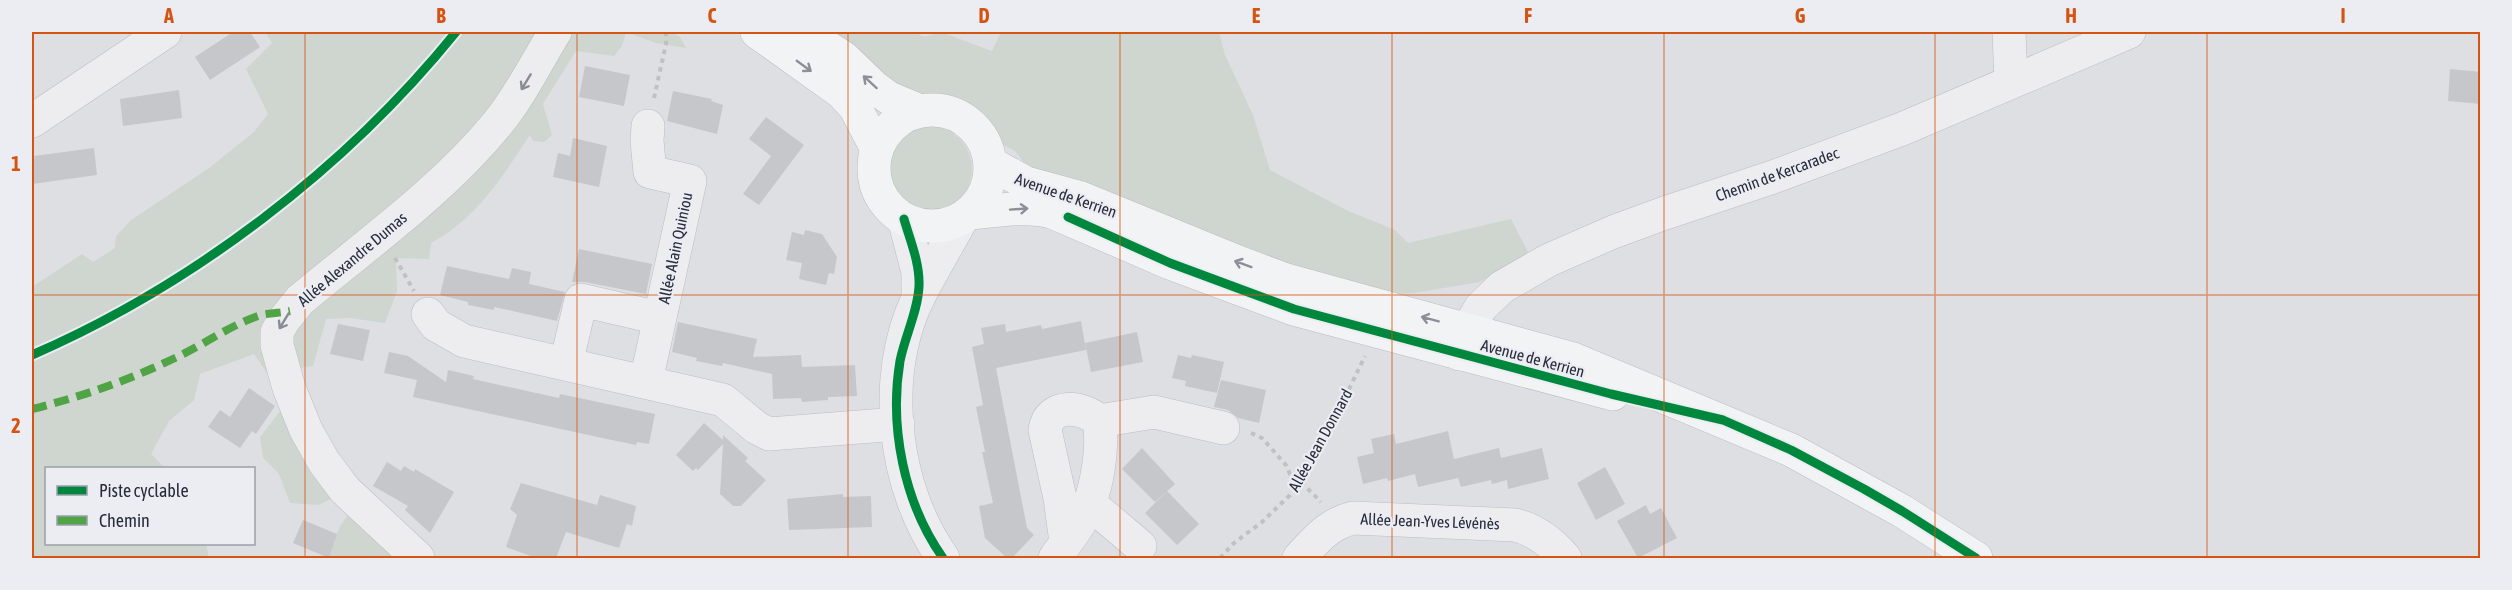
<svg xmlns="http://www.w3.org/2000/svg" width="2512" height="590" font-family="'Asap Condensed',sans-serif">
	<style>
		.green { fill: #ced6cf }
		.building { fill: #c6c7cb }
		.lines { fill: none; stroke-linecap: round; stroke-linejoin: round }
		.minor-casing { stroke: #bcbdc1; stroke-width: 34 }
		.major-casing { stroke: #bbbcc0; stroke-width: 34 }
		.path { stroke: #c0c0c5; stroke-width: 4; stroke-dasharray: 4.5 4.5; stroke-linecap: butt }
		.minor { stroke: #ededf0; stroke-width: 33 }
		.major { stroke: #f2f3f4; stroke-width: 33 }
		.quiet { stroke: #51a445; stroke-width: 8; stroke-dasharray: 15 8; stroke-linecap: butt }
		.cycleway-casing { stroke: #ebedf3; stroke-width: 13 }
		.cycleway { stroke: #00873e; stroke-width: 9 }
		.oneway { stroke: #8c8f97 }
		.oneway2 { stroke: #8a8c95 }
		.grid { fill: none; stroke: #d55411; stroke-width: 1.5; stroke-opacity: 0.55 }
		.labels { text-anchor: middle; stroke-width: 4.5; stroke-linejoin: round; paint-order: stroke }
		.street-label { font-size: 16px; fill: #272b3a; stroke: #ebedf3 }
		.neatline { fill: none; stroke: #d55411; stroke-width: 2 }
		.grid-label { font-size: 20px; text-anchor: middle; font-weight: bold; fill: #d55411 }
	</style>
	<rect width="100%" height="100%" fill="#dedfe3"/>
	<g class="green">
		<path d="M265,32H671L680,37L686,48L656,43L626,32L622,46L614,56L576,51L543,104L552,135L544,142L533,141L530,135C502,177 477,218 431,243L429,259L396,258L397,291L385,323L350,318L326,319L313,366L295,369L340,495L318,505L290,503L279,474L263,458L260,437L281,410L274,383L254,354L200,374L194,400L169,421L151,454L165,468H46V544H206L209,558H32V287L82,254L93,262L115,248L116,236L131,220L209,168L254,132L268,114L246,69L272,43Z"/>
		<path d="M821,32H915L924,37L941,32L992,51L1001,32H1219L1225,55L1253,115L1270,170L1346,210L1395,230L1408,243L1511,219L1529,254L1480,282L1414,293L1379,295L1034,176L1015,151L991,139L972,118L896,85Z"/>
		<circle cx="929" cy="169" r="43"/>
		<path d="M351,511L404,558H327L340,526Z"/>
	</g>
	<g class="building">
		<path d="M233,32H250L260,47L210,80L195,57Z"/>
		<path d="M585,66L630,75L624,106L579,97Z"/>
		<path d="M2450,69L2481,72V104L2448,101Z"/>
		<path d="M179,90L182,118L123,126L120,99Z"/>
		<path d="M673,91L712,99L711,101L723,105L717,134L667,121Z"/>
		<path d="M766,117L804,145L759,205L743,194L771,156L749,139Z"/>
		<path d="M573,138L607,146L599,187L553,177L558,153L570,156Z"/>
		<path d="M94,148L97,175L32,184V159H35L34,156Z"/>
		<path d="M805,230L822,234L837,257L834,274L829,273L826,285L799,279L802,263L786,260L792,232L804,235Z"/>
		<path d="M579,249L652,264L646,294L585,282H572Z"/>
		<path d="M447,266L509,279L512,268L531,272L529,284L565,292L557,321L494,307V310L468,305V302L440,295Z"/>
		<path d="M1081,321L1086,350L996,368L1027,528L1034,535L1012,558H1007L985,538L979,506L993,503L982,452H985L976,407L983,405L972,347L984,344L981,328L1005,324L1006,332L1041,325L1042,329Z"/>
		<path d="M678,322L757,339L753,357L801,355L802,367L855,365L857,396L828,397V400L802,402L801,398L773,399L772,374L723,363L722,366L696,361L697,358L672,352Z"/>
		<path d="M338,324L370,330L363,361L330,354Z"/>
		<path d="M1137,332L1143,362L1091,372L1085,343Z"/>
		<path d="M389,352L408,356L446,382L448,370L474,376L473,379L559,398L560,394L655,414L649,444L637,442L636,445L607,439L413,397L417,380L384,373Z"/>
		<path d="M1178,355L1191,358L1192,355L1224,362L1217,393L1185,386L1186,381L1172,378Z"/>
		<path d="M1221,380L1266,390L1259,423L1238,418L1228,410L1214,407Z"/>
		<path d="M249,388L275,406L256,434L252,431L240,448L208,427L220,410L230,417Z"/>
		<path d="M704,423L723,440V435L748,458L745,461L766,480L741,506H733L720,494L723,444L698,470L696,468L693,471L676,455Z"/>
		<path d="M1448,431L1454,459L1499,448L1501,458L1542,448L1549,479L1508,489L1507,480L1492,484L1491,480L1461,487L1458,478L1418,487L1415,474L1388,481L1387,478L1363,484L1357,457L1374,453L1371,439L1394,434L1396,444Z"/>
		<path d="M1142,448L1175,484L1155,502L1122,469Z"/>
		<path d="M387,462L401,471L404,466L414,472L415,469L454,492L430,533L405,510L408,506L373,486Z"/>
		<path d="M1605,467L1625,504L1596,520L1577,483Z"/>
		<path d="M521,483L597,505L600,495L636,506L632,526L627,524L619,548L566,532L556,558H536L506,547L517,515L510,509Z"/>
		<path d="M1167,491L1199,524L1177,545L1145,513Z"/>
		<path d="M843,494V497L871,496L872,527L789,530L787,499Z"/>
		<path d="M1646,505L1650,514L1661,508L1677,538L1638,558L1617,521Z"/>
		<path d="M303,520L337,534L329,558L293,543Z"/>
	</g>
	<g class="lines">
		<defs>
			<g id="minor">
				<path d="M2009,32L2011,82"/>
				<path d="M32,121L165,32"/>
				<path d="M904,219L918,272V299"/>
				<path d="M428,314L436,325L464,341L723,400L757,428L769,434L898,424"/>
				<path d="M1459,354L1468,329L1481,307L1502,287L1549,260L1613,232L1665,213L1773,177L1902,129L2129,32"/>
				<path d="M566,364L581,300L659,318"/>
				<path d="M646,381L690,181L650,172L647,141L648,126"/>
				<path d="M1099,421L1154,412L1223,428"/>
				<path d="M1089,503L1140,546"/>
				<path d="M418,558L345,490L324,462L306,430L289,388L277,345V332L284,320L300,300C367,244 441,192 497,124C520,96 536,63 555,32"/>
				<path d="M943,558C893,487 880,378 918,298C932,271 948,244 963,217"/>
				<path d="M1055,558C1065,544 1078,528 1086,512C1097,488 1104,447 1099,421C1083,406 1049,402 1045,430L1060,498L1066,542"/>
				<path d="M1299,558C1316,540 1328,524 1353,518L1515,525C1536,530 1551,542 1565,558"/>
			</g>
			<g id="major">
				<path d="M757,32L841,92L855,107L877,149"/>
				<path d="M804,32L844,58L874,87L889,98L920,111"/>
				<circle cx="932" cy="168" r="58"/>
				<path d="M990,163L1026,183L1081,198L1238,262L1286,280L1573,359L1791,450L1902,511L1976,558"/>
				<path d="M970,213C997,211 1025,205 1052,212L1170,263L1294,309L1613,394"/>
			</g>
		</defs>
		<use href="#minor" class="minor-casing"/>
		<use href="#major" class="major-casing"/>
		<g class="path">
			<path d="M654,98L666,44V32"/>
			<path d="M395,258L414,291"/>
			<path d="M1251,433L1262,438L1286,465L1290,474L1300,481L1321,502"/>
			<path d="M1220,558L1234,543L1262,522L1290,495L1300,481L1317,442L1336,416L1365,356"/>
		</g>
		<use href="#minor" class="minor"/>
		<use href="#major" class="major"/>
		<path class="quiet" d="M32,409C81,397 129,380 175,358C203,345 229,326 258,316C268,313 280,313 290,311"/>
		<defs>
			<g id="cycleway">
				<path d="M1068,217L1170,263L1294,309L1611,394L1723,420L1791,450L1864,489L1902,511L1976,558"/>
				<path d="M904,219C910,240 920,263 919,286C918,311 905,336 900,361C889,427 904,503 943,558"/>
				<path d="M32,355C193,285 346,168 456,32"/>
			</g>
		</defs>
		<use href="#cycleway" class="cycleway-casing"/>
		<use href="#cycleway" class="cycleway"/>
	</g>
	<defs><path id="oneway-shaft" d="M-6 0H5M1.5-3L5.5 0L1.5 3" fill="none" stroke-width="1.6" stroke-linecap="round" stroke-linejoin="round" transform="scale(1.5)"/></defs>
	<g class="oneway">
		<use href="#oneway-shaft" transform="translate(804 66) rotate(36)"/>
		<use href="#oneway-shaft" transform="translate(870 82) rotate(-138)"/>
		<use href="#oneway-shaft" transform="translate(1019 209) rotate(-4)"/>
		<use href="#oneway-shaft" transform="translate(1243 264) rotate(-160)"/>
		<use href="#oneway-shaft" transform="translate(1430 319) rotate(-165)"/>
	</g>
	<g class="oneway2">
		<use href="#oneway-shaft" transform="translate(526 82) rotate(121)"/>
		<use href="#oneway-shaft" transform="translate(284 321) rotate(121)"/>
	</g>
	<path class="grid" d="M305,32V558M577,32V558M848,32V558M1120,32V558M1392,32V558M1664,32V558M1935,32V558M2207,32V558M32,295H2480"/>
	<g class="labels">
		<g class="street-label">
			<text transform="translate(1777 174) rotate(-20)" y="6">Chemin de Kercaradec</text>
			<text transform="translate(1066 195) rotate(19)" y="6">Avenue de Kerrien</text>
			<text transform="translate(675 248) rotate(-78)" y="6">Allée Alain Quiniou</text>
			<text transform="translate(352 259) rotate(-40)" y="6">Allée Alexandre Dumas</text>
			<text transform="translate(1533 358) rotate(15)" y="6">Avenue de Kerrien</text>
			<text transform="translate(1320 440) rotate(-61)" y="6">Allée Jean Donnard</text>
			<text transform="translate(1430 521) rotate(2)" y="6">Allée Jean-Yves Lévénès</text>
		</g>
	</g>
	<rect width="2512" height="590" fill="none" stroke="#ebedf3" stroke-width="66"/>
	<rect x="45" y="467" width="210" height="78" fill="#ebedf3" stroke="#9d9fa9" stroke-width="1.5"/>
	<rect x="57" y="486" width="30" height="9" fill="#00873e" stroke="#9d9fa9" stroke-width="1.5"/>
	<text x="99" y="497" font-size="18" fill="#272b3a">Piste cyclable</text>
	<rect x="57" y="516" width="30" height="9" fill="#51a445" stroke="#9d9fa9" stroke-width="1.5"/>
	<text x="99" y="527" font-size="18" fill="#272b3a">Chemin</text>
	<rect x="33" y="33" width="2446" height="524" class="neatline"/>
	<g class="grid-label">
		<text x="169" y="23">A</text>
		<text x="441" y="23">B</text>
		<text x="712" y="23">C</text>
		<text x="984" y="23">D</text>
		<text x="1256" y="23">E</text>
		<text x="1528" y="23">F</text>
		<text x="1800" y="23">G</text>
		<text x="2071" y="23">H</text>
		<text x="2343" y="23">I</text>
		<text x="16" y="171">1</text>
		<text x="16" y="433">2</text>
	</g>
</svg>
